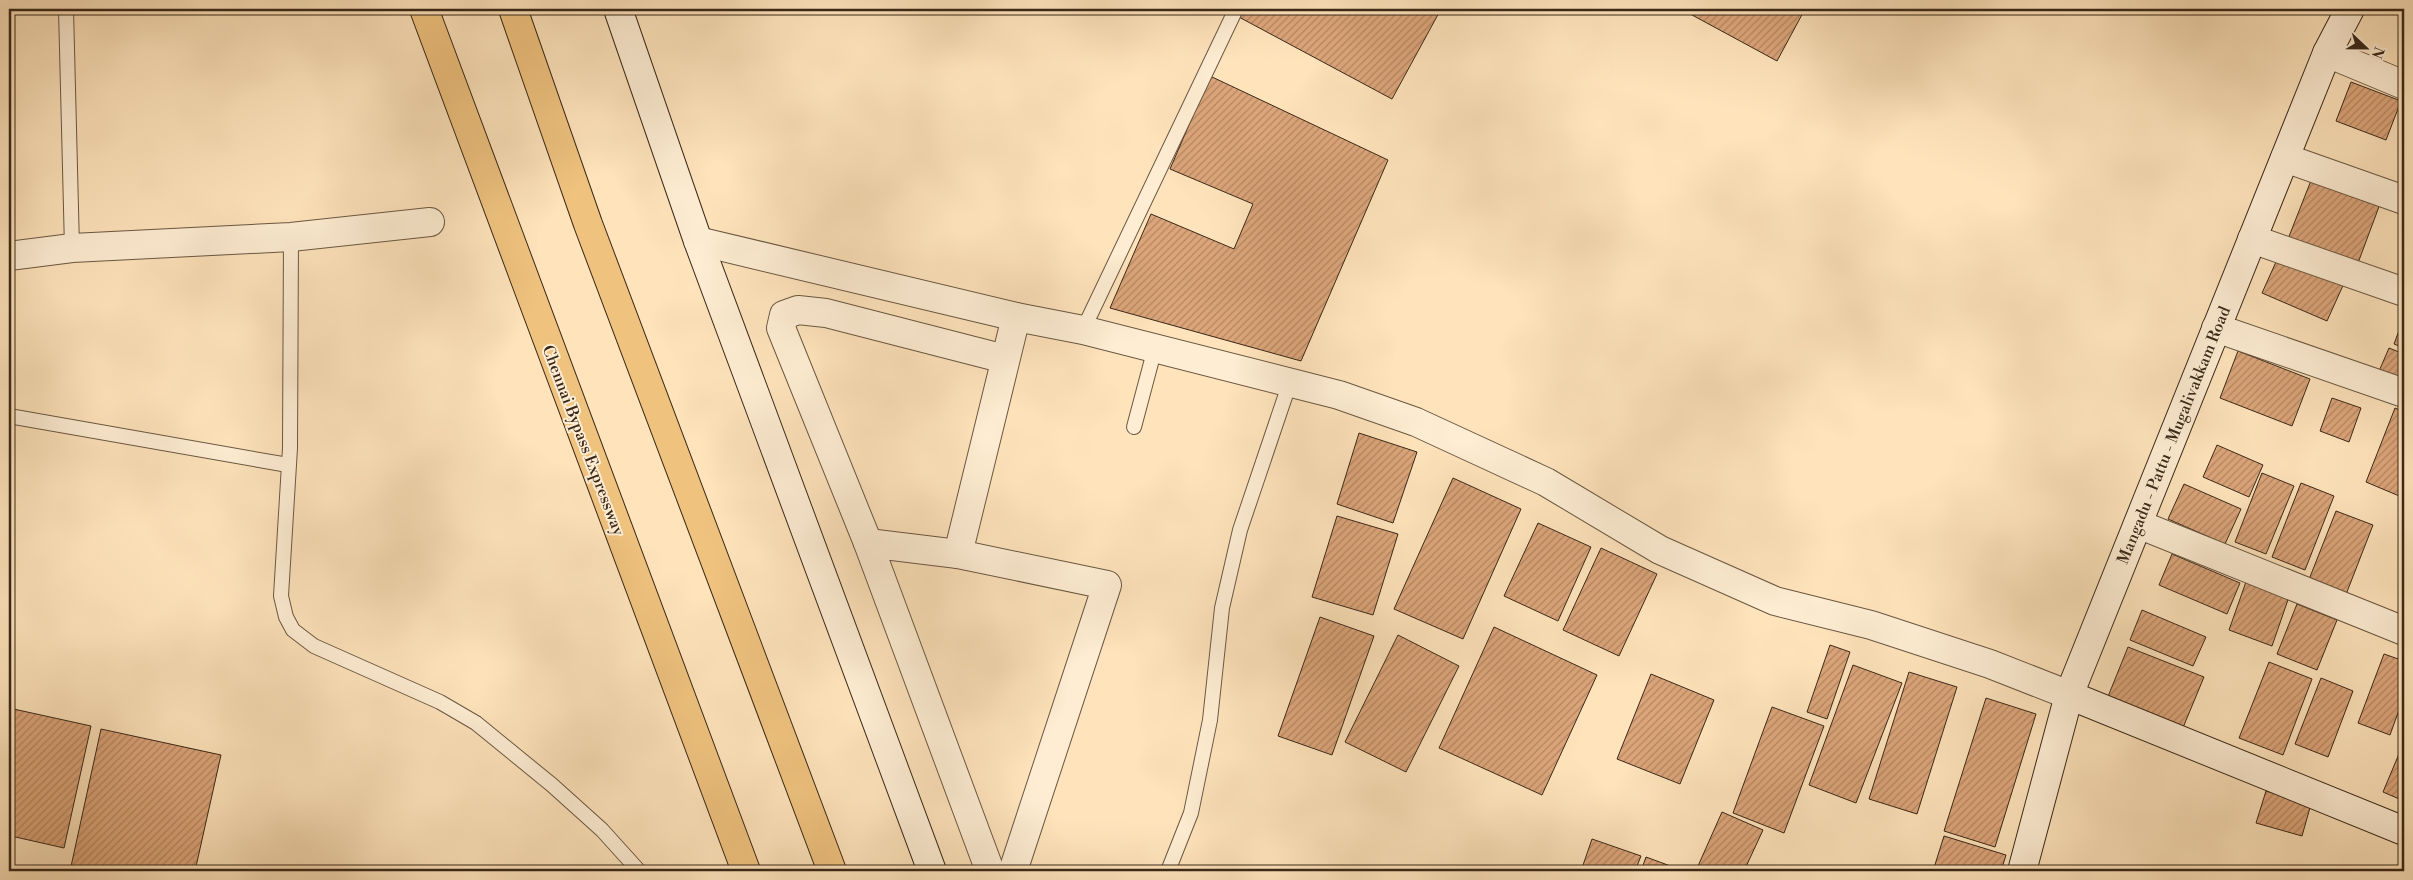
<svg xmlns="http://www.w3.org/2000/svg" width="2413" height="880" font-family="'Libre Bodoni',serif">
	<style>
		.building { fill: url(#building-hatch); stroke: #392819 }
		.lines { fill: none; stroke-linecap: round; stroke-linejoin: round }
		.lane-casing { stroke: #6a5742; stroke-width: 16 }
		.street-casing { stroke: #6a5742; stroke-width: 30 }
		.secondary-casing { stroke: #392819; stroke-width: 30 }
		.highway-casing { stroke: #392819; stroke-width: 30 }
		.lane { stroke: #feedd3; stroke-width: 14 }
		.street { stroke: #feedd3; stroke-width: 28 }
		.secondary { stroke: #feedd3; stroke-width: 28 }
		.highway { stroke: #efc27e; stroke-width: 28 }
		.labels { text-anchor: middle; stroke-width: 4; stroke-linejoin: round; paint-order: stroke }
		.street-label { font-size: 16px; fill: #392819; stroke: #feedd3 }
	</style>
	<defs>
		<pattern id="building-hatch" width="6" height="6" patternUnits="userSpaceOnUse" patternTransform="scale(1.25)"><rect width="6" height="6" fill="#dca57a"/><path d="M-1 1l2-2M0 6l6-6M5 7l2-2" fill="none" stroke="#b38663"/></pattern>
	</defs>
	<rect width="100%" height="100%" fill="#fee3bb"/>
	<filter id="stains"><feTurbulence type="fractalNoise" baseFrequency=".004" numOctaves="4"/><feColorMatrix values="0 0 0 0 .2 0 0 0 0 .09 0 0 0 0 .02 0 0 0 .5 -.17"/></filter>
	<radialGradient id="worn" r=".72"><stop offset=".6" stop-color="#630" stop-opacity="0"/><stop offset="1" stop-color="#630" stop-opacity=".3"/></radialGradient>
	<g class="building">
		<path d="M1241,9H1441L1392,99L1237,16Z"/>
		<path d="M1681,9H1805L1777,61Z"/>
		<path d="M1210,76L1388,160L1301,361L1110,308L1151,214L1234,249L1253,204L1170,169Z"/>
		<path d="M2351,82L2401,101L2386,140L2336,121Z"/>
		<path d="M2312,178L2380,204L2355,271L2286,244Z"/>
		<path d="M2280,253L2345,281L2327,321L2262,293Z"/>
		<path d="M2404,317V348L2394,344Z"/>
		<path d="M2389,348L2404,354V389L2376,378Z"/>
		<path d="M2238,351L2310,379L2292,426L2220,398Z"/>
		<path d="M2332,398L2361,408L2349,442L2320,431Z"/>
		<path d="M2395,408L2404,412V498L2366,482Z"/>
		<path d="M1359,433L1417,452L1393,523L1337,504Z"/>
		<path d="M2217,445L2263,465L2249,497L2203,477Z"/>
		<path d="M2262,473L2294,486L2266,554L2235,542Z"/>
		<path d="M1453,478L1521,509L1463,639L1394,609Z"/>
		<path d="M2301,483L2334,496L2305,570L2272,557Z"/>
		<path d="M2184,484L2241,509L2225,544L2168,519Z"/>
		<path d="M2336,511L2373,525L2345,597L2308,582Z"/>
		<path d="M1337,516L1398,534L1373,615L1312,597Z"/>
		<path d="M1538,523L1591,547L1558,621L1504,596Z"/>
		<path d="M1601,548L1657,574L1619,656L1563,630Z"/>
		<path d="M2172,554L2240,583L2227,614L2159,585Z"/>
		<path d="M2247,579L2290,594L2272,646L2229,630Z"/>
		<path d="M2297,604L2337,620L2317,670L2277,654Z"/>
		<path d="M2142,610L2206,637L2193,666L2130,640Z"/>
		<path d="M1320,617L1374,636L1332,755L1278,736Z"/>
		<path d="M1494,627L1597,675L1542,795L1439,748Z"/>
		<path d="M1398,635L1459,666L1406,772L1345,742Z"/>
		<path d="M1830,645L1850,652L1827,719L1807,712Z"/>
		<path d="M2128,647L2204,677L2182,730L2107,699Z"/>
		<path d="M2384,654L2404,661V696L2390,735L2358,723Z"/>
		<path d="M2269,662L2312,679L2283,755L2239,738Z"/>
		<path d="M1853,665L1902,683L1856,803L1809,785Z"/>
		<path d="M1909,672L1957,687L1917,814L1869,799Z"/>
		<path d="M1651,674L1714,700L1680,784L1617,759Z"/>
		<path d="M2321,678L2353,691L2328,757L2295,744Z"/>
		<path d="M1986,698L2036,714L1995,847L1944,831Z"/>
		<path d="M1772,707L1824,726L1784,833L1733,813Z"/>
		<path d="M9,708L91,726L64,848L11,836L9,846Z"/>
		<path d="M101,729L221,755L195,871H70Z"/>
		<path d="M2404,742V801L2383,792Z"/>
		<path d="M2266,791L2311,804L2302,836L2256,823Z"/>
		<path d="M1722,812L1763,830L1744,871H1709L1698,866Z"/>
		<path d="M1944,836L2006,855L2001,871H1933Z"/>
		<path d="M1592,839L1641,856L1635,871H1581Z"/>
		<path d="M1646,857L1684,871H1641Z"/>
	</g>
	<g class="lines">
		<defs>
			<g id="lane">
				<path d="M66,9L72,248"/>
				<path d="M291,237L290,448L281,596L286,617L293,630L314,646L440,702L476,723L552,785L602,830L639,871"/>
				<path d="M1083,330L1236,9"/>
				<path d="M9,416L288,465"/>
				<path d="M1134,427L1155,348"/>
				<path d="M1168,871L1191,813L1210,720L1222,608L1240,530L1290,382"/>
			</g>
			<g id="street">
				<path d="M2327,53L2404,85"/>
				<path d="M2285,158L2404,200"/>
				<path d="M2252,239L2404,292"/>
				<path d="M698,241L1016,317L1083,330L1339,395L1416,422L1546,482L1660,550L1775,601L1871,625L1990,664L2069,695"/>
				<path d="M9,256L72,248L291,237L430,222"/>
				<path d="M2216,328L2404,393"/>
				<path d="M2138,524L2404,631"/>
				<path d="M868,543L781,328L784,315L798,310L826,313L1005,359"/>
				<path d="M958,554L1107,585L1013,871"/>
				<path d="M990,871L868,543L958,554L1016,317"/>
			</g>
			<g id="secondary">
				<path d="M618,9L698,241L932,871"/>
				<path d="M2069,695L2404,831"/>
				<path d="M2022,871L2069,695L2327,53L2350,9"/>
			</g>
			<g id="highway">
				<path d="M424,9L746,871"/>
				<path d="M513,9L588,224L832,871"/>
			</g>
		</defs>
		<use href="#lane" class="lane-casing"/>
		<use href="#street" class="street-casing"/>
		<use href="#secondary" class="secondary-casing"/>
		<use href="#highway" class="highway-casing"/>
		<use href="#lane" class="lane"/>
		<use href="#street" class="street"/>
		<use href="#secondary" class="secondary"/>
		<use href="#highway" class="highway"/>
	</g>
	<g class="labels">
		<g class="street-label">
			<text transform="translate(2173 435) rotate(-68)" y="6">Mangadu - Pattu - Mugalivakkam Road</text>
			<text transform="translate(584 440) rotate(69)" y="6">Chennai Bypass Expressway</text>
		</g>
	</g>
	<rect width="2413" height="880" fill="none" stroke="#fee3bb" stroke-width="30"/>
	<rect x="10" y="10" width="2393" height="860" fill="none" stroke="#392819" stroke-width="2.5"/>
	<rect x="15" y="15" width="2383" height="850" fill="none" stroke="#392819"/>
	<g transform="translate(2366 48) rotate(112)" stroke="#feedd3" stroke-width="4" paint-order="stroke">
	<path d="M0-4L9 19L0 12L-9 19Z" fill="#392819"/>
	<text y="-8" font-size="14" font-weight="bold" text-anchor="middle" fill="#392819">N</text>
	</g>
	<rect width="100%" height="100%" filter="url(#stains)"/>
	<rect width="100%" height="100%" fill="url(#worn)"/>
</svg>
